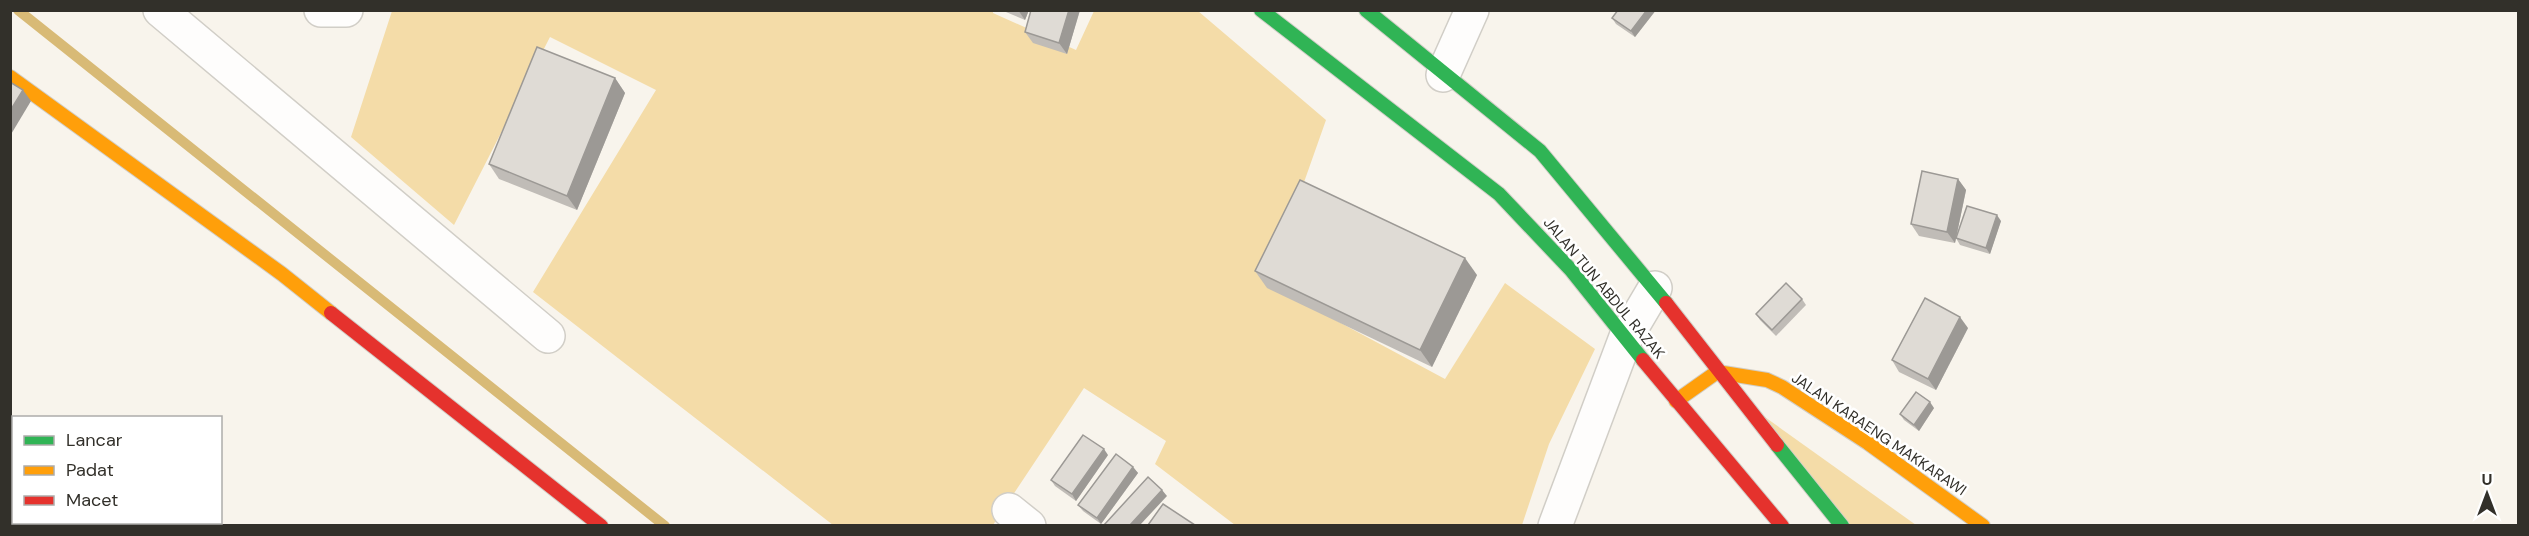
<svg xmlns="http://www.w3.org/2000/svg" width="2529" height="536" font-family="'DM Sans',sans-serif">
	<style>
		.green { fill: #f4dca8 }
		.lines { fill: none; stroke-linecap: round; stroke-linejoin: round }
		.stream { stroke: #d8ba76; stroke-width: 10 }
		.street-casing { stroke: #d1cec7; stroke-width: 36 }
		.fast-casing { stroke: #d1cec7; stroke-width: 16 }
		.slow-casing { stroke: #d1cec7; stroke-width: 16 }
		.jam-casing { stroke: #d1cec7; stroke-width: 16 }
		.street { stroke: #fefdfc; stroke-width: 33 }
		.fast { stroke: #30b455; stroke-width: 14 }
		.slow { stroke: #ff9f0a; stroke-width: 14 }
		.jam { stroke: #e5322d; stroke-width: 14 }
		.wall { fill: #c0bcb7 }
		.shaded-wall { fill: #9c9995 }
		.building { fill: #dfdbd5; stroke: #9c9995; stroke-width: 1.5 }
		.labels { text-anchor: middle; stroke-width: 5; stroke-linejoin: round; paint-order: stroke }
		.street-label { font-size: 15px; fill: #32302a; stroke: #fff }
	</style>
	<rect width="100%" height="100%" fill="#f8f4ec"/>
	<g class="green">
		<path d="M392,11H993V13L1076,50L1094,11H1198L1326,120L1268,284L1445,379L1505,283L1595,349L1549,444L1522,525H1235L1155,464L1166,441L1084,388L993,525H833L533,292L656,90L550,37L454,225L351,137Z"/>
		<path d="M1755,410L1916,525H1846Z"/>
	</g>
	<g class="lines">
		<path class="stream" d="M18,10L665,526"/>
		<defs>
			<g id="street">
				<path d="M160,10L548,336"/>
				<path d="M321,10H346"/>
				<path d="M1443,75L1472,10"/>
				<path d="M1009,510L1029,526"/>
				<path d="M1555,526L1626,337L1655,288"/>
			</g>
			<g id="fast">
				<path d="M1261,10L1499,194L1571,270L1643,360"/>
				<path d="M1366,10L1540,151L1666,303"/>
				<path d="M1777,445L1842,526"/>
			</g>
			<g id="slow">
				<path d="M10,77L282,274L331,313"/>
				<path d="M1676,401L1717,372L1767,380L1782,387L1868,443L1983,526"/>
			</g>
			<g id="jam">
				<path d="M1666,303L1777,445"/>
				<path d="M331,313L601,526"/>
				<path d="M1643,360L1782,526"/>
			</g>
		</defs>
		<use href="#street" class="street-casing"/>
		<use href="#fast" class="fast-casing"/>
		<use href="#slow" class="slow-casing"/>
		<use href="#jam" class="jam-casing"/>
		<use href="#street" class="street"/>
		<use href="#fast" class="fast"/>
		<use href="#slow" class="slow"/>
		<use href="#jam" class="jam"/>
	</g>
	<g class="wall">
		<path d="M1001,10H1029L1025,20Z"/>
		<path d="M1031,10H1080L1067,54L1033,43L1025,32Z"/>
		<path d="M1618,10H1656L1635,37L1616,24L1612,18Z"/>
		<path d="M615,78L625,93L577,210L499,179L489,164Z"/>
		<path d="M1958,179L1966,190L1955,243L1919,236L1911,224Z"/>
		<path d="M2001,221L1990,254L1960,245L1956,238Z"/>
		<path d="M1255,271L1477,275L1432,367L1267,288Z"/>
		<path d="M1802,299L1806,305L1776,336L1760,320L1756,314Z"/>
		<path d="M1968,328L1936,390L1899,372L1892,360Z"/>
		<path d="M1934,408L1919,431L1904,420L1900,414Z"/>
		<path d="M1108,455L1076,501L1055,486L1051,480Z"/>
		<path d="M1133,467L1138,473L1101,524L1083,511L1078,505Z"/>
	</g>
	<g class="shaded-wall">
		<path d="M1018,10H1029L1025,20Z"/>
		<path d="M1069,10H1080L1067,54L1059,43Z"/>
		<path d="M1647,10H1656L1635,37L1631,31Z"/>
		<path d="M615,78L625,93L577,210L567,196Z"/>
		<path d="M23,90L31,101L10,136V111Z"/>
		<path d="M1958,179L1966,190L1955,243L1947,232Z"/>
		<path d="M1997,215L2001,221L1990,254L1986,248Z"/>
		<path d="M1465,258L1477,275L1432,367L1420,350Z"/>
		<path d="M1960,317L1968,328L1936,390L1928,379Z"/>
		<path d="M1930,402L1934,408L1919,431L1914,425Z"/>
		<path d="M1104,449L1108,455L1076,501L1072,494Z"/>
		<path d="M1133,467L1138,473L1101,524L1097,518Z"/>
		<path d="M1162,490L1167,496L1140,525H1130Z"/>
	</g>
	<g class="building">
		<path d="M1031,10H1069L1059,43L1025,32Z"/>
		<path d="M1618,10H1647L1631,31L1612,18Z"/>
		<path d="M537,47L615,78L567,196L489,164Z"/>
		<path d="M10,82L23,90L10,111Z"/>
		<path d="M1922,171L1958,179L1947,232L1911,224Z"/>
		<path d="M1300,180L1465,258L1420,350L1255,271Z"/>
		<path d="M1967,206L1997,215L1986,248L1956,238Z"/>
		<path d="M1786,283L1802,299L1772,330L1756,314Z"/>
		<path d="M1925,298L1960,317L1928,379L1892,360Z"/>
		<path d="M1916,392L1930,402L1914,425L1900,414Z"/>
		<path d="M1083,435L1104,449L1072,494L1051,480Z"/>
		<path d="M1116,454L1133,467L1097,518L1078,505Z"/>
		<path d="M1148,477L1162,490L1130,525H1104Z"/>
		<path d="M1163,504L1195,525H1148Z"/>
	</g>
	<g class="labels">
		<g class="street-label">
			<text transform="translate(1604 288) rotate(50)" y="5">JALAN TUN ABDUL RAZAK</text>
			<text transform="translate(1879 434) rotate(34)" y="5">JALAN KARAENG MAKKARAWI</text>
		</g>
	</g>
	<rect width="2529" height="536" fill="none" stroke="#32302a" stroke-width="24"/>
	<rect x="12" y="416" width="210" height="108" fill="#ffffff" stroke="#adacaa" stroke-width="1.5"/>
	<rect x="24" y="436" width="30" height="9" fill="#30b455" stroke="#adacaa" stroke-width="1.5"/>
	<text x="66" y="446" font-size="18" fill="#32302a">Lancar</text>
	<rect x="24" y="466" width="30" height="9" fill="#ff9f0a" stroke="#adacaa" stroke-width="1.5"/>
	<text x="66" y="476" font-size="18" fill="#32302a">Padat</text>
	<rect x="24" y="496" width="30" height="9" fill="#e5322d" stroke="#adacaa" stroke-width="1.5"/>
	<text x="66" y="506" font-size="18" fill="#32302a">Macet</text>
	<g transform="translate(2487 494)" stroke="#ffffff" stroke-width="4.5" paint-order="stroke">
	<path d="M0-4.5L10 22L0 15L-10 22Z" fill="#32302a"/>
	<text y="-9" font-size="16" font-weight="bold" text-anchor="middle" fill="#32302a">U</text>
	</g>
</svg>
